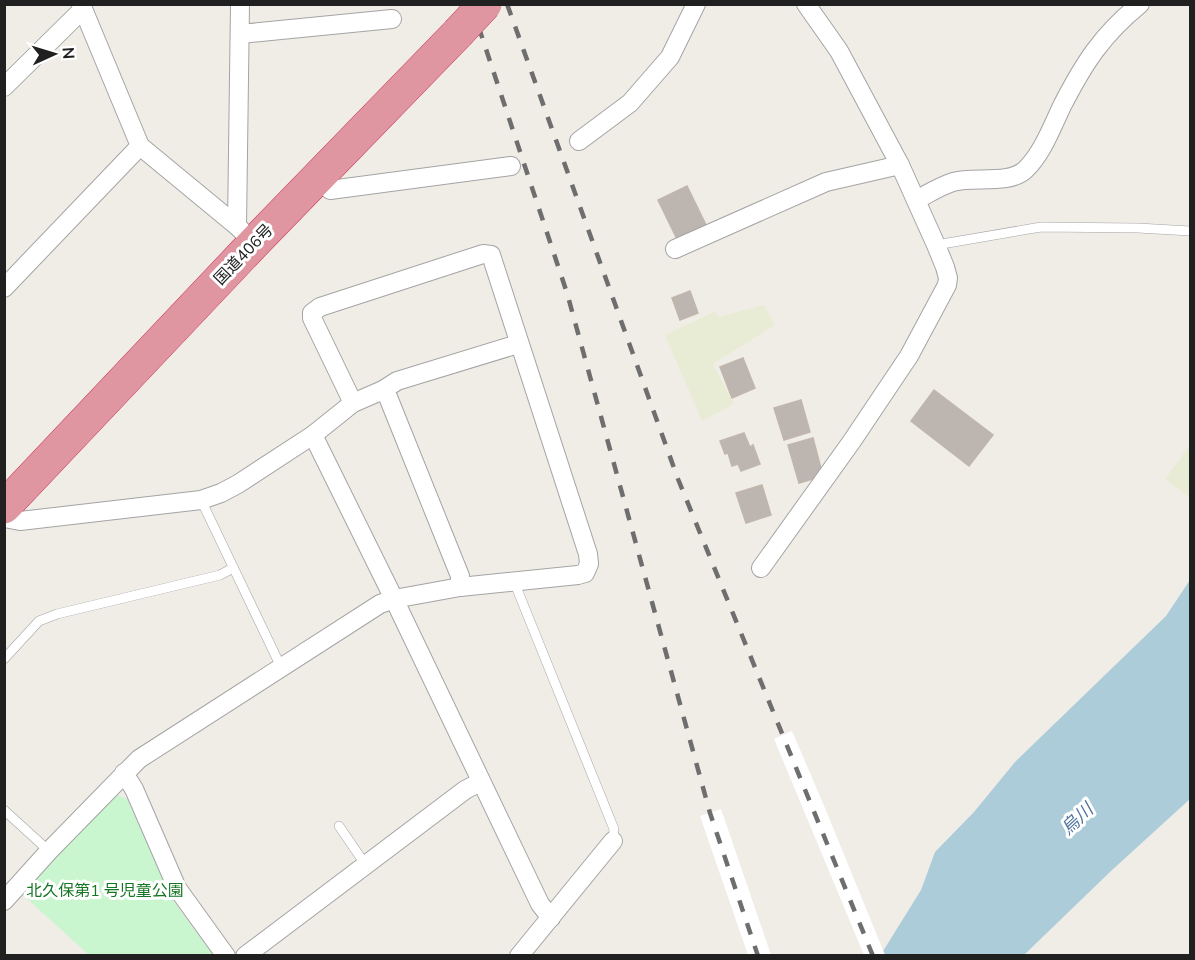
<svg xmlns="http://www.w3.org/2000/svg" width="1195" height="960" font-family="'Nunito Sans','Noto Sans JP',sans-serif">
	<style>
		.farmland { fill: #e9ecd5 }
		.park { fill: #c9f5cf }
		.water { fill: #acccd9 }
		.pier { fill: #fff }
		.building { fill: #bdb6b0; stroke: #c0b6ab; stroke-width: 1.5 }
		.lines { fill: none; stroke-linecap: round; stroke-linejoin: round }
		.lane-casing { stroke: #a4a4a4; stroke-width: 10 }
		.street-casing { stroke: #a4a4a4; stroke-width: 20 }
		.highway-casing { stroke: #cc3661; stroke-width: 34 }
		.lane { stroke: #fff; stroke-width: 9 }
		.street { stroke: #fff; stroke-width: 18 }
		.highway { stroke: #e096a0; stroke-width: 33 }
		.rail { stroke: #6e6e6e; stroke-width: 4.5; stroke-dasharray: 12 12; stroke-linecap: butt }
		.highway-bridge-casing { stroke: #cc3661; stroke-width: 34; stroke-linecap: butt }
		.highway-bridge { stroke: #e096a0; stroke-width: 33 }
		.labels { text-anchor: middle; stroke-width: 6; stroke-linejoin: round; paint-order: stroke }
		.street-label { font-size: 16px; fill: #202020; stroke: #fff }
		.park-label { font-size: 16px; fill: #167624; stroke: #fff }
		.water-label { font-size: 18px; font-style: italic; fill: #5174a0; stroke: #fff }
	</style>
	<rect width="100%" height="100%" fill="#f0ede7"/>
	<g class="farmland">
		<path d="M764,305L775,325L713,364L734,404L702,421L665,335L716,311L718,317Z"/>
		<path d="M1190,445V498L1165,479Z"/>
	</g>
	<path class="park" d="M115,794L127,799L174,902L213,955H89L22,894Z"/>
	<path class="water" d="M1190,580V799L1111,871L1024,955L880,956L921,890L935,852L974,812L1015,762L1166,616Z"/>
	<g class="pier">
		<path d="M792,731L825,808L885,955H864L774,739Z"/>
		<path d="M721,809L771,955H748L700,816Z"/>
	</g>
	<g class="building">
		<path d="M687,186L706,225L677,239L658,200Z"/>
		<path d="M690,291L698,313L680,320L672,298Z"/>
		<path d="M743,358L755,388L732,398L720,367Z"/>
		<path d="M934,390L993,435L969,466L911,421Z"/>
		<path d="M801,400L810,432L784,440L774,408Z"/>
		<path d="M744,433L750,447L753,445L760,464L741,471L738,464L732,466L728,453L725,454L720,441Z"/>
		<path d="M813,438L823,476L799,483L788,445Z"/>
		<path d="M762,485L771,515L746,523L736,493Z"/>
	</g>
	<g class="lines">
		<defs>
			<g id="lane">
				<path d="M936,245L1041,227L1138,228L1190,231"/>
				<path d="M201,500L281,667"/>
				<path d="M515,581L517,589L614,829L613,841"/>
				<path d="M4,659L39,621L57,614L220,575L233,568"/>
				<path d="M4,810L49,851"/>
				<path d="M339,826L365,864"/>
			</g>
			<g id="street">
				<path d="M81,4L140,146L237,226L254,243"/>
				<path d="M240,34L392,19"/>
				<path d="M4,87L82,10"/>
				<path d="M579,141L630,103L670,57L696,4"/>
				<path d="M317,177L330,190L511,166"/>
				<path d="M916,200C928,194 940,186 953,182C973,176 1009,185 1025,170C1042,154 1052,127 1062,106C1084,63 1102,35 1140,4"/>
				<path d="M237,226L240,4"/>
				<path d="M675,249L826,182L900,165"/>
				<path d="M4,288L140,146"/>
				<path d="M383,390L388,397L460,576V587"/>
				<path d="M313,435L394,599L540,904L551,918"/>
				<path d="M4,518L20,521L201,500L221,493L238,484L313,435L353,403L383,390L397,381L518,344"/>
				<path d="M761,568L852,441L909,356L947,285L948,278L945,267L936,245L900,165L839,51L806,4"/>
				<path d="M124,773L134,789L177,888L226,956"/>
				<path d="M4,901L49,851L139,759L380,604L394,599L460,587L578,575L585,573L589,564L588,554L491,255L483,254L320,307L312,313V318L353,403"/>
				<path d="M245,956L465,790L480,782"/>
				<path d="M519,956L613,841"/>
			</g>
			<path id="highway" d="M4,507L254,243L458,33"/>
		</defs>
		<use href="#lane" class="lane-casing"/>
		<use href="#street" class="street-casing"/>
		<use href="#highway" class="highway-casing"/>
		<use href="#lane" class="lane"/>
		<use href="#street" class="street"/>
		<use href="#highway" class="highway"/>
		<g class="rail">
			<path d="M471,4L567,293L710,813L758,956"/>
			<path d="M507,4L678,479L873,956"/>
		</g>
		<defs>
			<path id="highway-bridge" d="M458,33L485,4"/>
		</defs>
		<use href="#highway-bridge" class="highway-bridge-casing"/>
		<use href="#highway-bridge" class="highway-bridge"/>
	</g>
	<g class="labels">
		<g class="street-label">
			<text transform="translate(243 254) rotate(-46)" y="6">国道406号</text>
		</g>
		<g class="park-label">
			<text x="105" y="896">北久保第1 号児童公園</text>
		</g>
		<g class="water-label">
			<text transform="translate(1077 819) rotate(-43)" y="6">烏川</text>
		</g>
	</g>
	<rect width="1195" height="960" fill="none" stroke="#202020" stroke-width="12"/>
	<g transform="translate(54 54) rotate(86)" stroke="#ffffff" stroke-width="4.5" paint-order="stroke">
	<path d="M0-4.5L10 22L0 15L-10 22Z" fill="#202020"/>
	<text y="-9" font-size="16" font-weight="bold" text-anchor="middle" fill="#202020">N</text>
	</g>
</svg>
